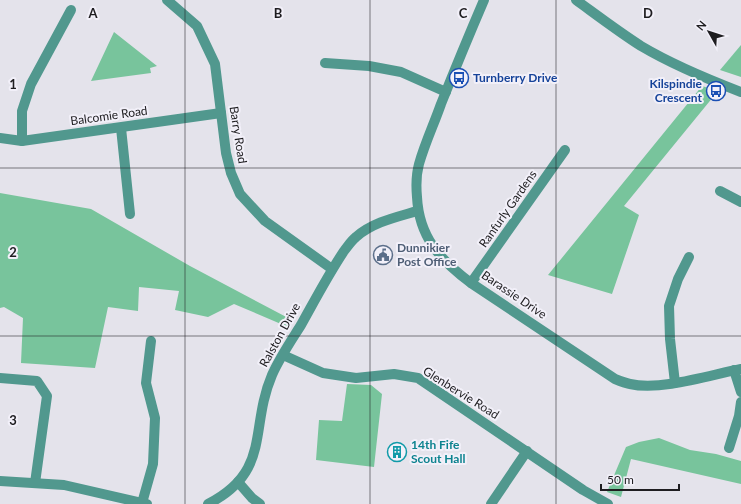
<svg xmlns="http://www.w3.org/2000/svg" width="741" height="504" font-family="Lato,sans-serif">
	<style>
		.green { fill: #78c49c }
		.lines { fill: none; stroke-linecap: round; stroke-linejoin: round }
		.minor { stroke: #51988e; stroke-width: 10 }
		.grid { fill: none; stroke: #1e1d20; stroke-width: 1; stroke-opacity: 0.55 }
		.labels { text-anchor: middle; stroke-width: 4; stroke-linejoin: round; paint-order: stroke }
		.transit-label { font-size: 12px; font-weight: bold; fill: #164399; stroke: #f2f0f9; text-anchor: start }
		.street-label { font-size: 12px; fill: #1e1d20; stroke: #f2f0f9 }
		.service-label { font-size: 12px; font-weight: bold; fill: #4e5e75; stroke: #f2f0f9; text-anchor: start }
		.culture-label { font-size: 12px; font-weight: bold; fill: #0d838f; stroke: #f2f0f9; text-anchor: start }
		.grid-label { font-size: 13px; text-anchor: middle; font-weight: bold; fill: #1e1d20; stroke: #f2f0f9; stroke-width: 4; stroke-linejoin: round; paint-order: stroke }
	</style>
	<rect width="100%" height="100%" fill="#e4e3eb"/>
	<g class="green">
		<path d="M114,32L157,66L150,68L151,73L91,81Z"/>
		<path d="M741,45V77L720,70Z"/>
		<path d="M702,86L718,91L624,206L639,215L612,294L548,275Z"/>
		<path d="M0,193L91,209L190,266L292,320L288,327L234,304L208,317L175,310L179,291L139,287L138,311L108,307L95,368L21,363L23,318L4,307L0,308Z"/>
		<path d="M347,384L371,385L382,394L374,467L316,460L319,420L342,421Z"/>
		<path d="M659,438L690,450L716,454L741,461V484L631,459L621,497L607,492L626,447L639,442Z"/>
	</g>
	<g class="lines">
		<g class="minor">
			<path d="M167,0L197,26L215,64L226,153L231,173L240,194L265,221L332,269"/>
			<path d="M484,0C469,35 455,69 441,104C434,124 425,143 419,164C416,175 416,186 417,197C419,237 440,260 471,283L615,379C620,381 625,383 630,384C661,391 710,375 741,369"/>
			<path d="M576,0C598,16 619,32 641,46C673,65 707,79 741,92"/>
			<path d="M325,63L369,66L401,72L446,92"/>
			<path d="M121,128L130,214"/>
			<path d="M0,138L22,141L221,113"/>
			<path d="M22,141V111L31,84L71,10"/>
			<path d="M720,191L741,202"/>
			<path d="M471,283L565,150"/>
			<path d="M283,355L323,373L356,378L394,374L418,378L583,490L608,504"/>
			<path d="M734,370L741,392"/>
			<path d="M0,378L37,381L47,396L35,483"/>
			<path d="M675,383L670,339L669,306L678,279L689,257"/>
			<path d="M729,448L739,416L741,402"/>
			<path d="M0,481L64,485L147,504"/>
			<path d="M238,482L252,498L260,504"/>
			<path d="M142,503L153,464L155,418L146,383L151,341"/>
			<path d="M208,504C272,471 249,429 272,375C280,357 291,341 301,325C315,300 328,275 344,251C348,246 351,241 356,237C373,222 397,217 417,211"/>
			<path d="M491,504L527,451"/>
		</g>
	</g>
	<path class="grid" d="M185,0V504M370,0V504M556,0V504M0,168H741M0,336H741"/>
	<defs>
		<symbol id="bus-ring" viewBox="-11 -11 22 22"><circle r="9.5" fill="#f2f0f9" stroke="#1a4fb4" stroke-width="1.5"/><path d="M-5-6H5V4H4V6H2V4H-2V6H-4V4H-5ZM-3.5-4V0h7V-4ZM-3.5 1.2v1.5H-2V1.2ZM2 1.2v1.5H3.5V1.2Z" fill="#1a4fb4"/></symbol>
		<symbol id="civic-ring" viewBox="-11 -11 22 22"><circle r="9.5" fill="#f2f0f9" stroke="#5c6f8a" stroke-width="1.5"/><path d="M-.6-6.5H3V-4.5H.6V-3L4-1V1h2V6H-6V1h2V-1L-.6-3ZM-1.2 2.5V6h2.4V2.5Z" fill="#5c6f8a"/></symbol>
		<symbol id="building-ring" viewBox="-11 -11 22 22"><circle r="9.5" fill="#f2f0f9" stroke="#0f9aa8" stroke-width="1.5"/><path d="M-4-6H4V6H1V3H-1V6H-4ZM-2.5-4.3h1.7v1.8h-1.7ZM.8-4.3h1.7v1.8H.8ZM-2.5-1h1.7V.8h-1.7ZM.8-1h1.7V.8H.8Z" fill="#0f9aa8"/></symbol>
	</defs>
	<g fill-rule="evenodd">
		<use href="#bus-ring" x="448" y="67" width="22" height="22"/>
		<use href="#bus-ring" x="705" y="80" width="22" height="22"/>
		<use href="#civic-ring" x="372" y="244" width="22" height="22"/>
		<use href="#building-ring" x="386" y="441" width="22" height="22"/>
	</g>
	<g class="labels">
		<g class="transit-label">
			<text x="473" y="82">Turnberry Drive</text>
			<text x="702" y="88" text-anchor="end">Kilspindie<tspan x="702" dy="14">Crescent</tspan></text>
		</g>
		<g class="street-label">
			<text transform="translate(109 116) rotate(-8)" y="4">Balcomie Road</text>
			<text transform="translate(238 135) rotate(81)" y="4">Barry Road</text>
			<text transform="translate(508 209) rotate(-55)" y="4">Ranfurly Gardens</text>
			<text transform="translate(514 295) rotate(34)" y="4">Barassie Drive</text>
			<text transform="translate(280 335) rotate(-61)" y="4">Ralston Drive</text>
			<text transform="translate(461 393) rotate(32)" y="4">Glenbervie Road</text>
		</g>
		<g class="service-label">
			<text x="397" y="252">Dunnikier<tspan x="397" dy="14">Post Office</tspan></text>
		</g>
		<g class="culture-label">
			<text x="411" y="449">14th Fife<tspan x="411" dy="14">Scout Hall</tspan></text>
		</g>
	</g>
	<g class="grid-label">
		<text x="93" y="18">A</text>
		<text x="278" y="18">B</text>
		<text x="463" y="18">C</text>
		<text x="648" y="18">D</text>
		<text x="13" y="89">1</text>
		<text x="13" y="257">2</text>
		<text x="13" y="425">3</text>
	</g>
	<g transform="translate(709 32) rotate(309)" stroke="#f2f0f9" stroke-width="3" paint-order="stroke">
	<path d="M0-3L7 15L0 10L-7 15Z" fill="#1e1d20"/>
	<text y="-6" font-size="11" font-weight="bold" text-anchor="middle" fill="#1e1d20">N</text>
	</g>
	<path d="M601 484v6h78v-6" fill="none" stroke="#1e1d20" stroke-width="2"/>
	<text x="607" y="484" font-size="12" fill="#1e1d20" stroke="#f2f0f9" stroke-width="3" paint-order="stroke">50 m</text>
</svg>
